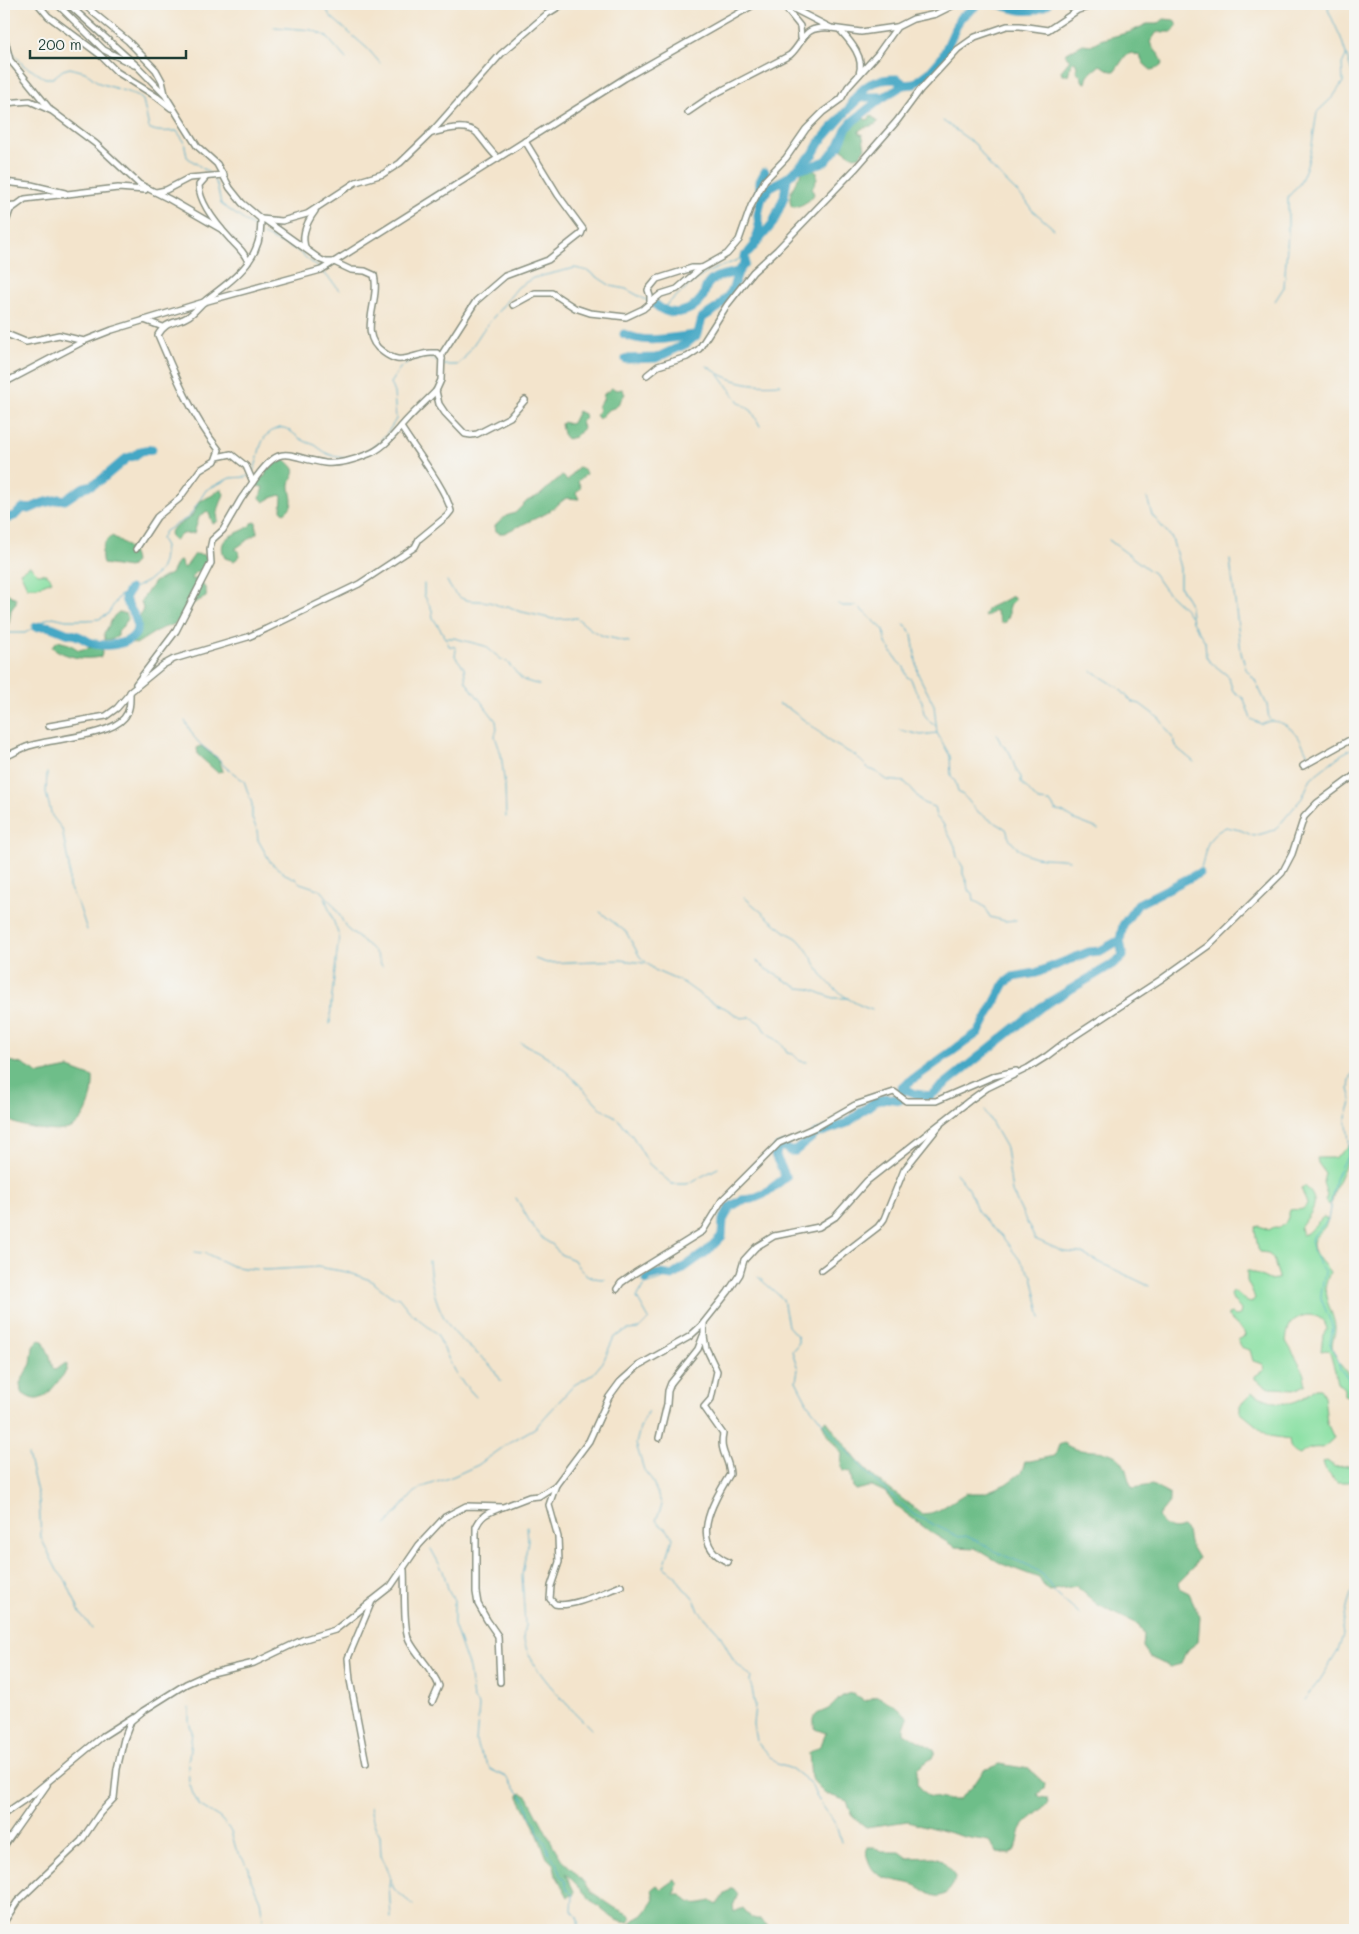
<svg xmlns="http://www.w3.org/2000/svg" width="1359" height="1934" font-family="Mali,sans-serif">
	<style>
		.green { fill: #89e0a3; stroke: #548e6c }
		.forest { fill: #6ebe89; stroke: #467e5e }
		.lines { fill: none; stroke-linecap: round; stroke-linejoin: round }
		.stream { stroke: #45a7c5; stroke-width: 1 }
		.river { stroke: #45a7c5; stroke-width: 9 }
		.minor-casing { stroke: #899080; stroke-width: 8 }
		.minor { stroke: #fff; stroke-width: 5 }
	</style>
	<rect width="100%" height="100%" fill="#f6f6f2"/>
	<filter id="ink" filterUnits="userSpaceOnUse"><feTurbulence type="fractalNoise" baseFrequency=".02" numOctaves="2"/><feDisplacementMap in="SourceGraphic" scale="10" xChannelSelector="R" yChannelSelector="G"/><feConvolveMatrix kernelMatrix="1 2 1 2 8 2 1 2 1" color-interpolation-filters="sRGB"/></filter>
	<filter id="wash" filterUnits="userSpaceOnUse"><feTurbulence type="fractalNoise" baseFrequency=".0096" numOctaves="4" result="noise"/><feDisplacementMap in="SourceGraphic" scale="20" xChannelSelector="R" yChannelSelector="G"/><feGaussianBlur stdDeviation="1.12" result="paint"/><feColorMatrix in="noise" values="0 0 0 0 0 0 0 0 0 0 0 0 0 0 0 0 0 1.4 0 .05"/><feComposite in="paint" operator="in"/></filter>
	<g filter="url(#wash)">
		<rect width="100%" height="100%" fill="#f3e4cc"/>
		<g class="green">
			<path d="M30,566L38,574C45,573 49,574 52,581L37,587H27L20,572Z"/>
			<path d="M1349,1145L1352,1149C1346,1167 1335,1182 1332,1202L1328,1205L1325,1201L1327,1195L1323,1182L1325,1173L1318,1163L1317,1158H1334L1341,1153Z"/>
			<path d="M1305,1186C1323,1203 1311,1212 1300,1228L1302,1235L1307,1233L1323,1217L1327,1218C1329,1230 1312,1234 1313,1245C1314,1255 1324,1264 1330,1272C1320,1296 1329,1301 1334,1321C1337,1330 1333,1337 1332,1345C1332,1356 1347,1374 1355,1381L1354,1396L1350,1397L1344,1395V1389L1338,1382L1330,1353L1327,1350L1321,1351L1323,1335L1327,1329C1323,1313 1304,1311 1292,1322C1288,1327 1287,1335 1286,1341C1292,1352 1307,1373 1305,1385L1297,1389L1269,1388L1255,1379V1376L1264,1370L1263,1364L1253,1361L1250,1350C1243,1348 1239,1348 1238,1340L1245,1336L1244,1332L1228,1317V1314L1232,1313L1235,1316L1240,1315L1241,1310L1233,1300L1231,1295L1233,1292C1240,1292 1243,1302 1251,1303L1255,1298L1247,1281V1271H1250L1269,1280L1278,1279L1279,1277L1273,1259L1268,1253L1260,1252L1258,1249L1255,1230L1256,1227L1260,1226L1269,1230L1274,1227C1286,1229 1287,1220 1290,1210C1298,1208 1302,1213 1307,1204L1301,1188Z"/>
			<path d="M1316,1388H1320L1324,1396L1327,1423L1334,1438L1323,1448C1313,1447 1307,1448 1300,1455C1291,1453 1290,1448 1289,1439L1269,1436L1240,1412V1405L1252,1393C1280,1405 1291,1410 1316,1388Z"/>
			<path d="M1327,1461L1335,1467L1355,1465V1477L1348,1482H1337L1324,1469L1322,1463Z"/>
		</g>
		<g class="forest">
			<path d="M1164,19L1174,20L1177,26L1173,32H1157L1150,42C1153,51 1161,53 1163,64L1158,68L1151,70L1144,64L1140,56L1132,53L1126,55L1115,71H1111L1100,65L1088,75L1086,83L1083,82L1080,75L1076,71L1077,66L1075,61L1071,64L1068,75H1062L1061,71L1070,60L1065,54L1083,44L1091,45L1100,40L1130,32L1147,24H1158Z"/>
			<path d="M871,115L878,122C873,128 864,125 859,131V134H862C863,135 864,145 865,148L860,156L854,157L842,149L847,132L859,117L868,120Z"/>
			<path d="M810,169L817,172V179L812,189L814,194C811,201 800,207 792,207C786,196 796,181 803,171Z"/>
			<path d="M612,388L617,390L622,389L625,394L616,407L608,410L599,419L596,415L599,410L598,406L603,400L604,394Z"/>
			<path d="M578,411L584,414L585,417L581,422L583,428L575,437L567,439L563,434L561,424L563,422L569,424L572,423Z"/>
			<path d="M282,458C286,460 292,465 294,469C296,474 291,479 290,484C289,495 298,504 284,513L281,510L282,497L281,495L271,498L264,502L260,498L263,487L257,486L256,481L266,475L265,469Z"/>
			<path d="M578,467L584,469L586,474L578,481L581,488L576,493L579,499L566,498L547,513L504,533H499L496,531L495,526L506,516L515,513L527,501L540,495L561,476H563L567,481Z"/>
			<path d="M221,489L224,494L217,513L218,521L213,524L209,513L207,511L199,517L194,533L182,534L175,540C171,538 169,534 171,530L191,517L200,501L211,496Z"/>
			<path d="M256,522L257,533L235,549L239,551L240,556L234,561L225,558C213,532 244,536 252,523Z"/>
			<path d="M112,536C123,542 134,549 135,562L129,568L103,564C100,553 102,542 112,536Z"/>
			<path d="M195,554L205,555L210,562L208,567L195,573L191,578L192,580L198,578C202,584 208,589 206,597L192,604L190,609L175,624L160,629L136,644L129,642V639L143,609L141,601L154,582L171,574L177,562L181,561L182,567L185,568Z"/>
			<path d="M4,591L16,599V603L11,610L9,623L5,628Z"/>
			<path d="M1013,596L1015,600L1009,606V615L1006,622L1001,623L996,611H994L986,617L984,616L988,608Z"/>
			<path d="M119,612L126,614L128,618L124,625L118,631V636L113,639L105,640L104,634L114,616Z"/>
			<path d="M58,641L69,644L79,650L101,645L103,649L101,657C83,660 68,658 53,648L52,646Z"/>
			<path d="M201,746L219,760L223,771L217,772L198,755L197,748Z"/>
			<path d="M4,1060L22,1064L39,1074L69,1068L93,1077C94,1093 88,1120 71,1128C59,1133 44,1130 32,1128C23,1126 10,1123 4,1116Z"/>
			<path d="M38,1340L43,1341L50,1356L53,1369L55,1370L66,1363L67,1365C67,1372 64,1374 60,1379C48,1394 40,1408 21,1392L20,1383L31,1364L33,1347Z"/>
			<path d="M826,1420L856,1459L876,1479L922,1514L931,1513L939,1510L966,1493H984L1006,1484L1021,1473L1025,1462L1055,1456L1059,1445L1064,1443C1081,1458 1108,1443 1122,1462C1128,1470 1127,1481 1133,1488L1152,1485L1170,1495V1501L1158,1516C1163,1526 1171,1532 1182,1527L1187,1532L1189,1543L1198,1558L1194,1567L1178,1583L1179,1588L1189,1593L1200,1617L1198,1642L1186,1651L1181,1664L1170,1667L1150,1657L1143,1647L1144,1635L1139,1625L1098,1605L1076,1586L1049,1591L1045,1588L1039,1578L1002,1564L975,1548L955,1547L932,1533L896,1506L885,1492L872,1486L856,1490L853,1487L850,1472L843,1471L841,1466L842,1454L828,1436L822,1423Z"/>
			<path d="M853,1693L859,1698L865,1701L877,1696L894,1705L908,1717L904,1728V1733L932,1748L935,1752L933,1757L917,1769V1784L928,1796L947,1800H958L973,1786L984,1770L1000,1764L1029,1769L1045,1784L1044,1789L1038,1794L1040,1797L1047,1798L1048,1803C1041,1811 1031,1817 1024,1825C1016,1834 1021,1846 1011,1854L997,1852L989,1841L965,1837L908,1821L866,1827L853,1817L847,1801L824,1793L811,1778L809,1753L821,1745L826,1733L815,1729C810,1709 823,1715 832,1706C839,1699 842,1694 853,1693Z"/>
			<path d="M522,1793L528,1797L554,1847L562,1860L572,1869L593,1893L615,1908L630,1915L631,1918L629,1922C611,1927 578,1884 565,1873L574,1891V1894L568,1897L556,1875L554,1865L547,1858L535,1828L519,1797V1794Z"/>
			<path d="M868,1847H873L882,1852H900L908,1858L934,1857L940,1859L955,1875C956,1884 946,1898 936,1896C929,1895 922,1888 915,1885C898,1879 876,1882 869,1862C867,1856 865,1853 868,1847Z"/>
			<path d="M675,1880L679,1884L674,1895H681C692,1906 697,1904 711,1901L717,1905L724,1894L733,1888L738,1894L733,1906L734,1912L743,1908L752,1919H760L768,1926L770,1930H637L630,1925L634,1920L643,1915L654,1900L652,1889L657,1885L662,1889Z"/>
		</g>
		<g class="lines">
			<g class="stream">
				<path d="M324,4L330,16L368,49L380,63"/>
				<path d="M1330,4L1328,8L1329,12L1341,38L1351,70L1355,78"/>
				<path d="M274,27L312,30L326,36L346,59"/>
				<path d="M9,47L23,65L45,78H53L63,70L70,68L85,72L99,83L137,95L143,100L149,128C157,133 168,131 177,131L184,141L187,157L209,173"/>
				<path d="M943,121L975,144L990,166L1027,202L1031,209L1054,229"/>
				<path d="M213,178L217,185L221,204L258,230"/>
				<path d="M263,235L295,249L319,268"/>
				<path d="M322,271L340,290"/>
				<path d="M1275,301L1284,287L1288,233V197L1300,183L1306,168L1311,151L1317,112L1333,97L1343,82L1342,64L1347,54"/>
				<path d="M654,304L660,307L665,306C681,293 695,278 713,270C725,264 739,262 749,252"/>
				<path d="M415,359L426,357L440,362"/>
				<path d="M443,365H457L463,360L483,330L518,287L533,278L575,268L588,271L611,286L626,289L648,301"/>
				<path d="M707,366C730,383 752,386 780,384"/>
				<path d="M719,375L739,402L752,411L760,426"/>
				<path d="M252,472C262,459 255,440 274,430C286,423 292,434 301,439C305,442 310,443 315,445C319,448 323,451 328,454C357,467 383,443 396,419L394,393L390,383L400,368L411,360"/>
				<path d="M1147,498L1152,515L1172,538L1180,568V587L1189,602L1192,622L1205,641L1206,656L1208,660L1228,676L1233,691L1244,699L1251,719L1261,724C1265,723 1268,721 1272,721C1294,723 1303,743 1310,760"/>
				<path d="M1109,540L1153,573L1165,590L1185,609L1189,615"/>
				<path d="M1230,560L1241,652L1246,669L1255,680L1267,705L1269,719"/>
				<path d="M447,581C462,613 479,593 501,607L508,606L518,611L553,619L577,618L590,629L603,636L629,642"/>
				<path d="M424,584V595L432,610L433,618L446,638H454L485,646L502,660L506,661L523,680L539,685"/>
				<path d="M838,604L843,606H857L884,630L886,643L898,662L904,667L907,677L911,679L916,692L922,701L924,714L931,723L937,726"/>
				<path d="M904,624L912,634L918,674L934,705L937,733L950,756L951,777L955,781L958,792C967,796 971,806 978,812C987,819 997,823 1006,829C1008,833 1008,837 1010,840C1028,863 1044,856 1069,860"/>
				<path d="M4,633H25L47,619L53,617L66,620H87L99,619L108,614L119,596L148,581L159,572L163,562L165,546L161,539L165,531L189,517L206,490L230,478L246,477L249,475"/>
				<path d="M446,638L449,646L455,647L456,650L455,656L464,668L466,682L496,721L497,729L495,736L501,754L505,787L506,817"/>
				<path d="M1092,671L1119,688L1132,702L1140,704L1160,719L1174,740L1177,748L1194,762"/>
				<path d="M779,704L788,708L816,729L830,742L856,756L869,769L875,771L887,780L905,782L923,803L934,807L936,817L942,822L955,846L957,857L963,867V874L967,883L968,890L973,893L974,900L985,907L990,917L1005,921L1016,920"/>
				<path d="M185,721L194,737L201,745L219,759L224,766L244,781L252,804V818L257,830L258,840L271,863L285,874L296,879L300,883L321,890L335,907L347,929L370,947L376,954L382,966"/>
				<path d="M899,730L921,735L937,733"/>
				<path d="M997,734L1001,744L1009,751L1016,770L1021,777V782L1038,801L1050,802L1056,811L1062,812L1075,820L1098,829"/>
				<path d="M47,773L46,793L52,816L62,829L69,867V887L79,906L87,930"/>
				<path d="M1199,873C1208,851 1202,839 1226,827L1240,830L1254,836L1275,830L1302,798L1311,778L1342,754L1355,747"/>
				<path d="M744,897C758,909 771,921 786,932C790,935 795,936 799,940C808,950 813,960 820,972C831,989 853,1004 872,1010"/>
				<path d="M325,898L339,936L331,1004L330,1024"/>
				<path d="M600,912L626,932L640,957L656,971L684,983L709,1001L725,1008L741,1018L750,1017L760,1023L765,1031L783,1045L787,1053L793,1054L800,1061L807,1062"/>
				<path d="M535,959L547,963L621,960L644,963"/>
				<path d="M757,961L764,968L799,988L810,989L833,998H848"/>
				<path d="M521,1043L538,1051L551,1059L571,1076L602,1109L616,1117L633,1137L649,1164L672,1184H687L718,1168"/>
				<path d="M1355,1071L1352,1074L1350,1080L1349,1089L1352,1100L1346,1117L1349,1141L1348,1157L1342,1164L1335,1179L1328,1220L1312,1237L1311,1245L1319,1264L1325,1272L1321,1294V1299L1333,1327L1330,1344L1338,1360L1340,1369L1348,1378L1350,1387L1355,1394"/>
				<path d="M985,1111L1006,1148L1012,1192L1035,1239L1064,1252L1080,1253L1149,1286"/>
				<path d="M956,1173L969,1189L977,1210L989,1225L1001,1235L1032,1276L1041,1318"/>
				<path d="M516,1198L530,1222L543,1239L553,1245L560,1254L574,1260C581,1273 589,1279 604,1279"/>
				<path d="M195,1252L207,1254L232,1266L243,1268L265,1270L318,1267L347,1272L370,1280L391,1296L398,1297L410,1312L437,1334L456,1375L476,1397"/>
				<path d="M429,1261C430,1283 437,1309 450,1327C460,1341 475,1351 487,1362C492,1367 497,1374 501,1381"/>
				<path d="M758,1277L783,1299L788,1326L798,1337V1344L792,1351L798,1369L796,1381L808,1404L841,1445L876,1482L914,1515L959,1537L966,1536L988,1546L995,1552L1030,1566L1043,1575L1055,1593L1080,1615"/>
				<path d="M648,1411L640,1428L636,1444L644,1470L652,1480L662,1505L656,1520C662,1529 668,1527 673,1538L664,1567L675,1575L684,1589L693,1596L699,1611L719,1633L734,1661L751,1677L750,1682L752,1688L755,1706L753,1724L756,1741L769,1756L777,1764L792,1769L811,1784L816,1796L836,1825L841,1842"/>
				<path d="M28,1455L39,1500L41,1538L57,1570L66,1581L81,1615L86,1620L92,1629"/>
				<path d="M1355,1493V1500"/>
				<path d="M386,1525L414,1493L423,1487L454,1476L478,1465L512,1441L535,1428L574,1385L592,1375L603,1362L614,1337L628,1330L639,1329L649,1319L637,1298L643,1286L672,1276"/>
				<path d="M527,1526L528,1541L522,1575L525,1626C513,1655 572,1709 591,1729"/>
				<path d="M431,1549L443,1571L449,1592L454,1600V1625L469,1668L473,1699L479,1706L476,1741L478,1749L490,1769L506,1777L526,1802L530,1817L536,1824L538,1833L546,1844L549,1854L558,1865L560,1875L565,1881L567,1889L573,1895L572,1911C578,1917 581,1923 575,1930"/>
				<path d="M1304,1700L1320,1680L1338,1651L1343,1635L1342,1628L1348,1603L1355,1582"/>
				<path d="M189,1708V1722L192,1732L188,1765L189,1782L193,1794L199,1805L220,1818L231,1831L236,1849L249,1868L251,1880L260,1900L265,1930"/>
				<path d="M370,1807L374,1824L380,1835L381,1856L387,1867L394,1889L413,1905"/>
				<path d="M390,1878L389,1885L391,1918"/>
			</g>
			<g class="river">
				<path d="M998,4C1016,9 1030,16 1047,4"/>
				<path d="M852,102C865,84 874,79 897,79L904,84"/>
				<path d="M798,168L809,167L826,161L839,145L846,129L853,121L882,98"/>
				<path d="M760,195V181L765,172"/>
				<path d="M755,241L759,230L758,215L761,200L770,187L787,178"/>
				<path d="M749,252L773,223L784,197L787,178L813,154L819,143L846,112L858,99L864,97H884L903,85L914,84L930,72L942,58L960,18L979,4"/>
				<path d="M655,304C669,318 690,314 702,298C705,294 705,287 708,284C717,273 728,276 739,271"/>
				<path d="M624,334C648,345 671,337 696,335"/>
				<path d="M626,359L656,358L686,344L698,334L702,318L719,307L732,291L738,272L745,263V256"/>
				<path d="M4,520L16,515L23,508L29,509L43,503L60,499L65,500L84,487L92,485L101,480L127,458L134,456L141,451L152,449"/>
				<path d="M36,627C51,624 54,629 66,633C70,634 74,634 78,636C84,638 89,643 95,644C111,647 140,644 137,623C135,613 127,607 125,598L130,589"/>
				<path d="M902,1087L979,1032L1005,983L1013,977L1036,973L1089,952L1100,951L1120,940L1123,925L1138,904L1199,873"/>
				<path d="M646,1280C653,1271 663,1274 672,1276L706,1252L722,1236L723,1220L730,1207L742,1200L752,1199L764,1194L786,1177L775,1155L778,1148L783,1146L790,1151H795L816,1134L847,1123L874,1102L886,1098L900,1100L902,1087L915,1094L930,1096L1041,1007L1118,961L1123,956L1120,941"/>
			</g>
		</g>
	</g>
	<g filter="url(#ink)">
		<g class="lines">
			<defs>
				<g id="minor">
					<path d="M38,4L48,16L99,54L117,72L157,97L171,108"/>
					<path d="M57,4L104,50L134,65"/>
					<path d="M68,4L138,67L165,95L197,146L217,164L230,188L242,203L261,219"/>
					<path d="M83,4L128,41L156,70L162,81L165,94"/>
					<path d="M784,4L831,28L861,32L896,27"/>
					<path d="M783,5L800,26L801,38"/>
					<path d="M840,30C851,42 865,58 859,74"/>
					<path d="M4,36L10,60L49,108"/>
					<path d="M4,103L30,101L52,111L96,144L139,184L169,199L221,229"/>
					<path d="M688,112L713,95L790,55C806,40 801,26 831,28"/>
					<path d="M429,134C442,130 465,123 477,133C484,141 489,150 498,158"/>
					<path d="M206,177L199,185C199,203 219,227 231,240C238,247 245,253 248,262"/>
					<path d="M4,182L31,185L65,193"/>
					<path d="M156,192L166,190L189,178L224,175"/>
					<path d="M4,206L15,205"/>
					<path d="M7,219L10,210L25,199L118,188L145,190"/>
					<path d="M265,220L321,260L326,262H334L351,270L365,271L374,275C381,302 356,334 383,352C387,355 392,358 397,359C407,361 420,353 431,353H437L442,359"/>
					<path d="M306,249C300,236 307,222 315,211"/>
					<path d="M650,303L661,294L677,289L701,268"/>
					<path d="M513,305L535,293H552L575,308L590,313L626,317L643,309L650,303V296L648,290L657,279L692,268H702L727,254L739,240L751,206L765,180L786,158L806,129L823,112L841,99L848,87L877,55L897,27L913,19L936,14L956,4"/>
					<path d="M144,320L163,327"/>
					<path d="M4,333L26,342L59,335L84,341"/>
					<path d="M647,375L658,366L687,357L699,349L727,305L753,272L777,250L855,169L897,121L920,90L958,49L975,37L1007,26H1020L1048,30L1078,10L1099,4"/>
					<path d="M4,383L84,341L112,330L204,302L321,270L625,78L755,4"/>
					<path d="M436,391L439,404L445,413L465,434L471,435L477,434L510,417L525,400"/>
					<path d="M253,482C281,441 285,457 325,463C338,464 354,460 366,455C384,449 394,434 406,421C416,410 426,401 436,391L441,380L442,354L476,301L505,276L548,260L581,234L583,229L558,195L525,141"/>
					<path d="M136,549L157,517L179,499L200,470L215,461L219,450C192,416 175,375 158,335C166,320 177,324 189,316C196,311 200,305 206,300C236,277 262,260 261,219L282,221L307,214L356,182L383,174L400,163L429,135L501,54L547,14L563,4"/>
					<path d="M136,684L176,631L211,563L210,549L212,540L223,530L241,499L253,482L246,466L231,454L217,457"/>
					<path d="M49,726L106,716L117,708L130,693"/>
					<path d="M4,757C12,754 20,749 29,746C53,738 108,737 124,718C131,710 130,701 130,692L163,665L174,659L248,637L266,629L359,584L415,547L419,539L447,516L451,511C446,489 414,448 401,427"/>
					<path d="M1303,766L1355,737"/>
					<path d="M822,1270L878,1227L884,1219L904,1170L940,1125"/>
					<path d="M617,1289L621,1283L635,1273L703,1231L722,1200L779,1143L818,1126L855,1105L894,1092L906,1101H936L994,1076L1016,1071"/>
					<path d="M704,1323V1336L706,1348L717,1371L711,1399L704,1407L723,1434C719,1453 729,1457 730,1474C714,1501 687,1543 728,1562"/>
					<path d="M659,1438L667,1404L668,1391L671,1383L698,1349L703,1336"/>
					<path d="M556,1485L549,1505L558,1537L559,1562L551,1586L550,1599L555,1604C572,1608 604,1592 621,1586"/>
					<path d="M500,1508C488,1513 482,1514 476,1527V1592L478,1604L487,1620L498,1636L500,1682"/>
					<path d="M404,1570C405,1586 403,1628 409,1640C417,1656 432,1668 439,1686L432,1702"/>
					<path d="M366,1763L350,1680L348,1658L372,1601"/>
					<path d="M4,1814L33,1794L103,1736L133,1717"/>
					<path d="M4,1846L47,1785"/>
					<path d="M4,1922L17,1902L81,1841L100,1813L114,1798L117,1769L124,1739L131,1721L143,1711L186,1684L208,1674L254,1663L302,1640L335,1630L391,1586L419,1545L445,1517L466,1506L503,1507L529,1497L539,1496L556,1485L589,1441L609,1397L620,1382L638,1366L689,1337L701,1326L728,1292L740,1274L744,1260L756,1247L774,1236L819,1227L835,1217L867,1181L969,1101L987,1088L1028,1068L1047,1056L1064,1043L1160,980L1208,946L1282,873L1292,854L1304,817L1317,803L1355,775"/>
				</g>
			</defs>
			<use href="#minor" class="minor-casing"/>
			<use href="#minor" class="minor"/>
		</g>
	</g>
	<rect width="1359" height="1934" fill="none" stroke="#f6f6f2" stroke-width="20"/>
	<path d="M30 50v8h156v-8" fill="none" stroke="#1f3d34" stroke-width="2.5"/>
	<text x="38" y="50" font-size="15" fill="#1f3d34" stroke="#f6f6f2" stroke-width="4" paint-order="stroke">200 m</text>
</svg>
